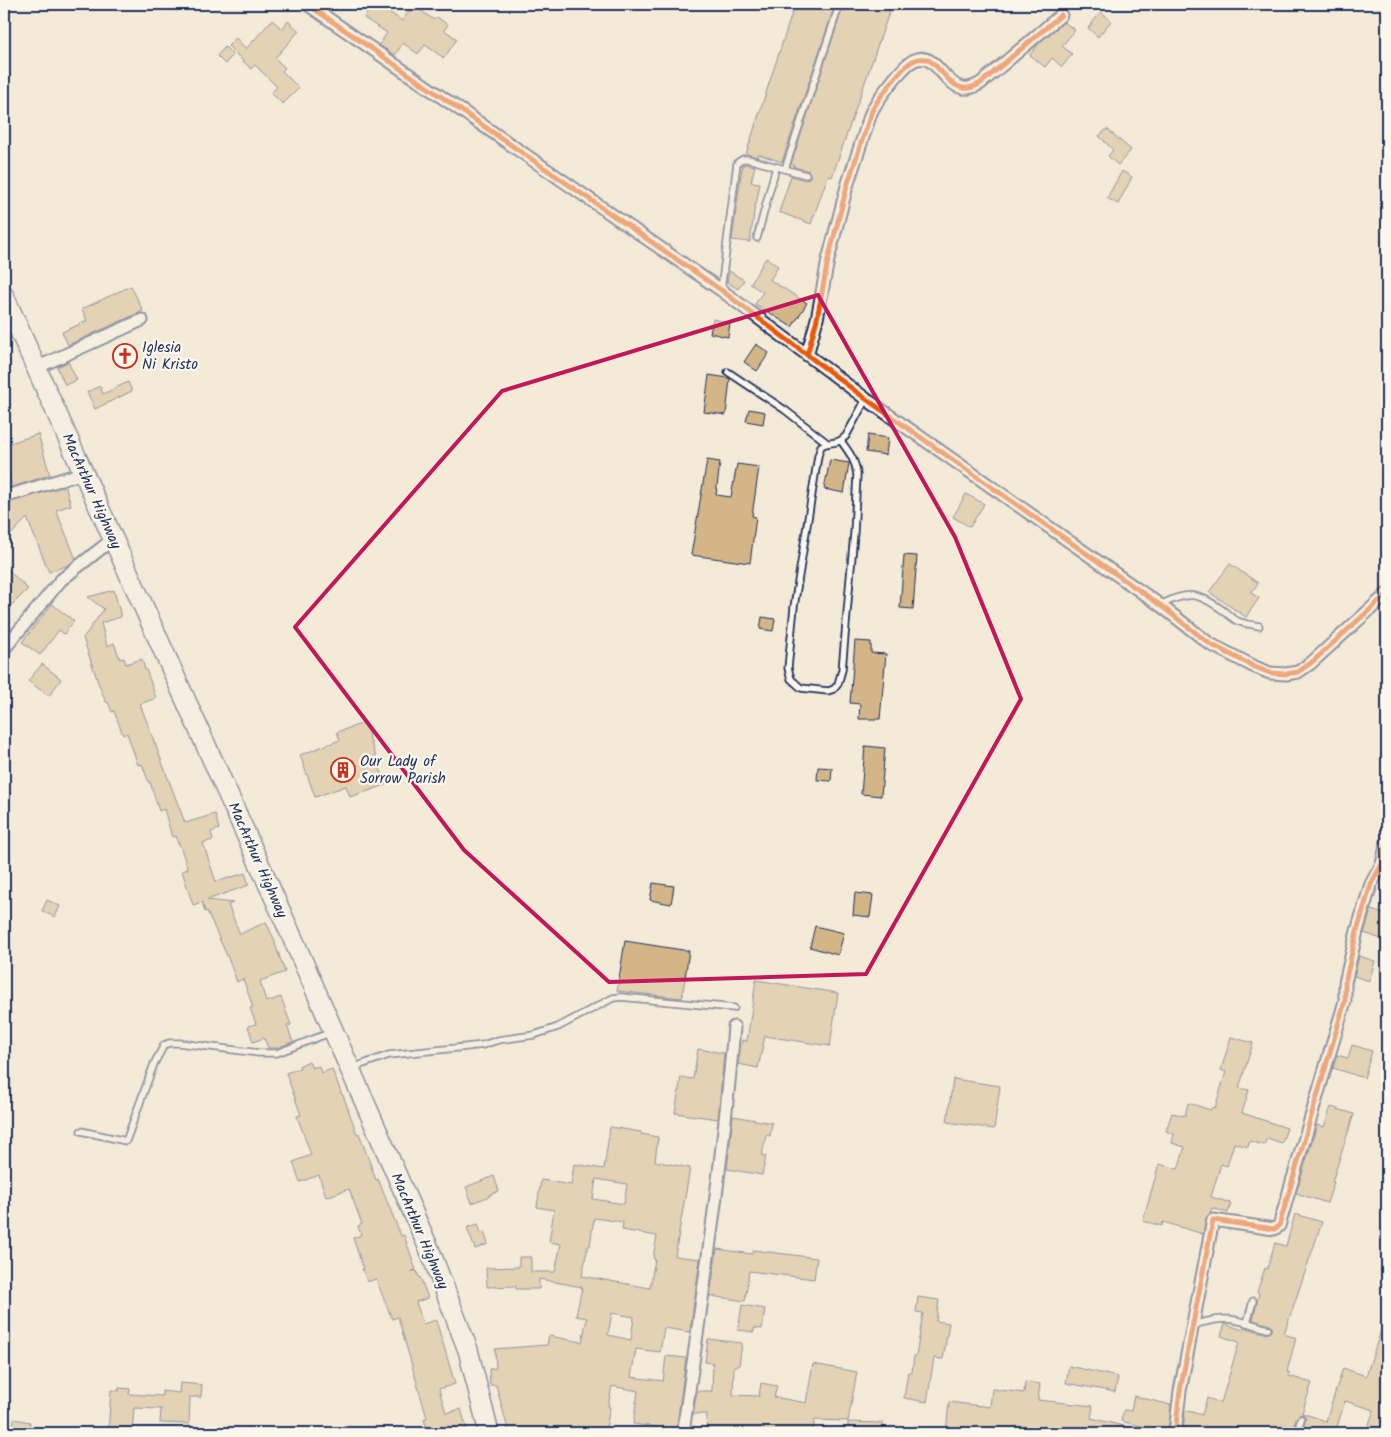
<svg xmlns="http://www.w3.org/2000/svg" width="1391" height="1437" font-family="Kalam,sans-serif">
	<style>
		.building { fill: #d3b587; stroke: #1b2f5e; fill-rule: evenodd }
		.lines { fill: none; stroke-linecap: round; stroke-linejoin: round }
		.service-casing { stroke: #1b2f5e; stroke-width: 9 }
		.minor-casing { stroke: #1b2f5e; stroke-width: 15 }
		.trunk-casing { stroke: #1b2f5e; stroke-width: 22 }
		.path { stroke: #1b2f5e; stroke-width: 2.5; stroke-dasharray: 5 4; stroke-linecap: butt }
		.service { stroke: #fbf7ec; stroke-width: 5.5 }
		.minor { stroke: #fbf7ec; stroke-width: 11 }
		.trunk { stroke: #fbf7ec; stroke-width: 19 }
		.cycleway-casing { stroke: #fbf7ec; stroke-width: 8 }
		.cycleway { stroke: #e8590c; stroke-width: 5 }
		.marked { fill: none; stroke: #c2185b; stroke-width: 4; stroke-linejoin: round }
		.labels { text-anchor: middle; stroke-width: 4.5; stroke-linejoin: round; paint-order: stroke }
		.poi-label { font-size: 15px; fill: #1b2f5e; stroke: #fbf7ec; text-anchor: start }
		.street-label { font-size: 15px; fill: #1b2f5e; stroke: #fbf7ec }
	</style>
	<rect width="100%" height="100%" fill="#f3ead8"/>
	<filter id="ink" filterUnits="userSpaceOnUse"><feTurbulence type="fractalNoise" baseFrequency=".02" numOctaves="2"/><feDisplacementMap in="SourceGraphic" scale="10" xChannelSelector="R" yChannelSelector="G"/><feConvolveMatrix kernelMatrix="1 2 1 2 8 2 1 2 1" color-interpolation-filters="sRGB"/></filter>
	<g filter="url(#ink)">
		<g class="building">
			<path d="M373,4H377L402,21L413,5L434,20L437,17L448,25L444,30L457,39L444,58L425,45L418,54L403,43L395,55L379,45L387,33L364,18Z"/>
			<path d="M795,4H892L832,177L828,176L811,224L779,212L791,176L805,180L810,177L809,171L794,167L795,166L791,164L842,10V8L840,5H837L834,8L782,162L758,154V157L746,154Z"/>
			<path d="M1101,12L1111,21L1098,37L1088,28Z"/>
			<path d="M272,20L282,29L288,21L299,31L275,58L285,68L282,71L299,88L283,104L271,93L277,87L255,65L251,69L228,46L236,38L246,49Z"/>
			<path d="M1064,22L1075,30L1062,46L1072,54L1062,67L1052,58L1045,67L1030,55L1039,43Z"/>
			<path d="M225,47L233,55L225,64L217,56Z"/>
			<path d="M1107,129L1131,150L1118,165L1108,156L1113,150L1099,136Z"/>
			<path d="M744,164L755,166L751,182L760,183L756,205H755L750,242L732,240L741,174L743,165Z"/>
			<path d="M1122,171L1132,177L1118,204L1107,198Z"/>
			<path d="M766,258L778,266L770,280L807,303L792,327L755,304L763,292L750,284Z"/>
			<path d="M729,271L744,280L738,289L727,282Z"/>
			<path d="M131,286L143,311L68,345L62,332L87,321L82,309Z"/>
			<path d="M713,319L730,323L728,337L710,333Z"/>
			<path d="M756,344L769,353L757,371L744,362Z"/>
			<path d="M68,362L77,380L65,385L57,367Z"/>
			<path d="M709,375L728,378L730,379L726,415L704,412Z"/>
			<path d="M128,382L132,391L95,409L87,392L100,386L103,394Z"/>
			<path d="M749,409L765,412L763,424L746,421Z"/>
			<path d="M38,434L50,475L12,487L4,460V445Z"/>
			<path d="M868,435L888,438L886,455L866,452Z"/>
			<path d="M707,460L720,462L716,495L731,497L737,464L759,467L752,516L756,517L750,563L691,555Z"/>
			<path d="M830,460L849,463L844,493L824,489Z"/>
			<path d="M65,486L71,505L56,510L76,559L68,565L49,572L27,518L4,542V504Z"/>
			<path d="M966,494L984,504L970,527L953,517Z"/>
			<path d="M904,555L917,556L913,609L900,608Z"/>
			<path d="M1230,564L1258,583L1251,593L1259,598L1246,617L1209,592Z"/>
			<path d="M4,566L28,589L9,608L4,603Z"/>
			<path d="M114,590L121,617L101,623L107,646L114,643L120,659L124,658L126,664L142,659L145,670L146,669L156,698L140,704L185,823L215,814L219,829L211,832L213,840L203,843L216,882L245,873L249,885L207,900L233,903L228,905L240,934L266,922L276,943L275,944L285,972L260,981L266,1002L281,997L291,1025L287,1026L293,1042L276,1048H268L264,1038L253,1042L248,1026L256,1024L250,1008L253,1007L243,979L237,982L228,958L207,911L205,912L202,902L193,905L182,871L188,869L179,843L178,844L176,836L172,837L164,809L159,811L150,782L149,783L142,764L138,765L127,733L123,735L114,711L112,712L108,702H106L99,685L83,638L104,609L88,597Z"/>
			<path d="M52,604L74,621L64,634L59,630L40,655L22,642Z"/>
			<path d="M762,617L775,619L773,631L760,629Z"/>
			<path d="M855,641L871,642V653L886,654L880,719H859L860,704L850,703Z"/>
			<path d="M42,664L61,679L49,696L28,681Z"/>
			<path d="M364,723L386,785L350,797L346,786L315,797L300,755L340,740L337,732Z"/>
			<path d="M865,746L885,748L881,796L861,794Z"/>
			<path d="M818,767L832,768L831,781L817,780Z"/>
			<path d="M653,883L674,886L671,904L650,900Z"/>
			<path d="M855,893L873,895L870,917L853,915Z"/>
			<path d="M47,900L60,906L55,917L42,911Z"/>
			<path d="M1371,910L1387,915V941L1364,933Z"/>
			<path d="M815,926L844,933L838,955L810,947Z"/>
			<path d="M625,941L689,951L682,998L617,991Z"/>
			<path d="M1359,956L1375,961L1369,981L1354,976Z"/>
			<path d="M756,980L838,993L830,1046L765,1036L758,1068L738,1064L742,1040L747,1041Z"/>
			<path d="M1231,1037L1253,1043L1239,1088L1249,1090L1242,1113L1287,1128L1282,1143L1267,1138L1264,1145L1250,1141L1248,1147L1234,1143L1227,1166L1221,1164L1211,1197L1231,1203L1228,1213L1212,1208L1210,1213L1206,1218L1203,1234L1163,1222L1162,1226L1143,1221L1159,1164L1178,1169L1185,1147L1172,1143L1174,1134L1166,1131L1172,1113L1185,1116L1188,1103L1211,1110L1212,1107L1215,1108L1226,1072L1221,1070Z"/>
			<path d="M1352,1045L1372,1051L1364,1078L1333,1068L1337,1055L1348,1058Z"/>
			<path d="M698,1049L724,1053L718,1119L675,1113L681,1077L693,1079Z"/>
			<path d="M309,1061L312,1068L319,1066L321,1073L332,1069L342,1095H343L357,1134L359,1133L376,1180L378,1179L401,1236L404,1235L416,1270L412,1271H417L419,1277H420L428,1298L416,1302L423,1324L436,1320L455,1384L439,1389L446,1413L461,1409L468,1433H428L424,1419L427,1418L398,1317L392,1319L376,1279L367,1282L362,1268H363L353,1238L361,1235L358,1226L362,1224L349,1189L326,1197L319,1175L300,1182L293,1162L311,1155L297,1116L301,1115L286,1073L300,1068L299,1066Z"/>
			<path d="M953,1079L1000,1086L994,1129L947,1122Z"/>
			<path d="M1331,1107L1354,1114L1332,1182H1334L1327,1203L1296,1193L1317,1125L1324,1127Z"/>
			<path d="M733,1116L772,1123L770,1136L766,1135L762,1156H766L762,1175L727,1169Z"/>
			<path d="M610,1127L641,1132V1134L658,1137L655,1161L690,1168L675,1256L700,1259L690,1332L664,1328L660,1352L636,1349L631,1377L663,1381L666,1356L686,1358L676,1433H656L657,1427L633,1424L638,1391L612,1386L608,1406L610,1407L605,1433H569L553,1431L543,1433H509L496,1385H490L489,1369L496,1368L495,1349L547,1345L549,1336L582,1342L587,1318L576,1316L582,1287L539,1279V1289H516V1286L487,1287L486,1268L519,1267V1257H531V1272H555L561,1244L549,1242L554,1210L537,1207L541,1180L571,1185L574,1164L604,1169ZM596,1179L627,1184L624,1204L593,1199ZM594,1218L623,1222L622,1230L657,1236L653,1258L655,1259L650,1288L582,1276L588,1246H590ZM612,1313L634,1317L631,1340L608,1335Z"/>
			<path d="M494,1176L499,1191L489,1195L490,1196L472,1203L466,1187Z"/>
			<path d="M1295,1214L1322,1222L1284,1334L1296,1338L1287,1372L1290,1373L1289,1376L1312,1383L1302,1413L1326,1421L1343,1368L1366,1376L1385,1318H1387V1433H1366L1374,1410L1345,1401L1335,1433H1302L1306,1418L1304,1415L1300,1414L1296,1418L1292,1433H1183L1185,1410L1202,1415L1207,1398L1221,1403L1239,1342L1221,1336L1225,1324L1243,1330L1244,1327L1267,1334L1272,1331V1327L1270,1325L1253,1320L1259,1293L1257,1292L1265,1268L1267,1269L1275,1243L1286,1246Z"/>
			<path d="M478,1224L481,1233L484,1232L488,1244L475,1249L467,1228Z"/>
			<path d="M717,1249L752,1254L753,1250L817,1258L814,1279L749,1271L745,1301L710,1296Z"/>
			<path d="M918,1297L939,1300L936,1321L949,1323L943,1359L934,1358L927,1402L904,1398L908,1372H912L914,1356H916L923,1313L916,1312Z"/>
			<path d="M742,1305L765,1309L762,1329L754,1328V1332L738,1330Z"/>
			<path d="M708,1339L742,1343L739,1366H734L733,1395L759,1396L761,1383L777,1386L774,1397L806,1403L813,1364L857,1372L848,1421L815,1420L812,1433H706L707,1414H693L697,1391H712L713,1363L705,1362Z"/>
			<path d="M1069,1366L1118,1377L1115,1392L1066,1383Z"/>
			<path d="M1025,1382L1040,1384L1038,1400L1093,1406L1091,1418L1136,1429L1135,1433H946L949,1402L990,1407L992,1389L1024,1393Z"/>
			<path d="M180,1383L202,1385L201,1397H190L189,1424L160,1423L161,1409L134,1408L132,1433H108L111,1390L119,1391V1388L130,1389L129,1394L162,1396V1391L179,1393Z"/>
			<path d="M1134,1396L1171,1405L1168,1433L1121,1421L1124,1410L1131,1411Z"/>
			<path d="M14,1419L30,1422L28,1433H12Z"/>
			<path d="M848,1422L883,1423V1433H848Z"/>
		</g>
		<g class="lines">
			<defs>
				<g id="service">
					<path d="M785,169L838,9"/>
					<path d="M757,238L776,167"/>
					<path d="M721,290L737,163L743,159H748L806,175"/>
					<path d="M728,372L785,410L826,442"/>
					<path d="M841,441C849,452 856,461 857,475L854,533L842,670L838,684L834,689L828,691L801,688L791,679L788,668L794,607L818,456L821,446C831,440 836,446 846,436L866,399"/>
					<path d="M1160,605C1189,591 1197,592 1224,611C1229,615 1234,620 1240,622C1246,624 1253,625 1259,626"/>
					<path d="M352,1068L389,1055L466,1047L483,1045L498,1040L534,1035L558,1027L613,998L621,997L734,1008"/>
					<path d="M81,1131L126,1141L154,1064L164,1045L169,1043H179L259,1053H277L332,1032"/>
					<path d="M1247,1323L1253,1301"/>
					<path d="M1193,1325C1226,1315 1235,1319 1268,1329"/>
					<path d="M1297,1433L1301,1419"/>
				</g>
				<g id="minor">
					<path d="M307,4L721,290L866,399L1160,605L1210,644L1255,667L1270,673L1286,674L1298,672L1311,663L1387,594"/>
					<path d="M807,355L817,319L828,260L847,186L871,113C877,99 886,90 895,78C903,69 915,52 930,61C936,65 941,72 947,78C951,82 956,87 963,88C969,89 976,86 981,83L1061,15"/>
					<path d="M36,368L142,320"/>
					<path d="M4,497L83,473"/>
					<path d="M4,649L61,580L113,539"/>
					<path d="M683,1433C702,1298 723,1163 734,1027"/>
					<path d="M1175,1433L1180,1391L1213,1220L1274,1229L1279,1226L1345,1001V983L1357,931L1371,884L1382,864L1387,842"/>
				</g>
				<path id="trunk" d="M4,296L293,939L430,1251L468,1350L489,1433"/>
			</defs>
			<use href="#service" class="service-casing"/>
			<use href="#minor" class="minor-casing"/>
			<use href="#trunk" class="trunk-casing"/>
			<path class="path" d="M1130,1433L1131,1427"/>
			<use href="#service" class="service"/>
			<use href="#minor" class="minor"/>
			<use href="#trunk" class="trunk"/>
			<defs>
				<g id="cycleway">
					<path d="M307,4L721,290L866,399L1160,605L1210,644L1255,667L1270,673L1286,674L1298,672L1311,663L1387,594"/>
					<path d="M807,355L817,319L828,260L847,186L871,113C877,99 886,90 895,78C903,69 915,52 930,61C936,65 941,72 947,78C951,82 956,87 963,88C969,89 976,86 981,83L1061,15"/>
					<path d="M1175,1433L1180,1391L1213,1220L1274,1229L1279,1226L1345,1001V983L1357,931L1371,884L1382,864L1387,842"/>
				</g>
			</defs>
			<use href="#cycleway" class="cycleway-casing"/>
			<use href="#cycleway" class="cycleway"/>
		</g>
	</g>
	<path d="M0 0H1391V1437H0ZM818,295L955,537L1021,699L866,974L609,982L464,850L295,627L502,391Z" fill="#f3ead8" fill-opacity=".55" fill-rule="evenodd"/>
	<path class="marked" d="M818,295L955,537L1021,699L866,974L609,982L464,850L295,627L502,391Z"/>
	<defs>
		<symbol id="church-ring" viewBox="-11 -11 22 22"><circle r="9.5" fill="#fbf7ec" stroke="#c8321e" stroke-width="1.5"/><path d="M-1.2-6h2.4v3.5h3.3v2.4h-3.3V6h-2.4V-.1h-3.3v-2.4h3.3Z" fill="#c8321e"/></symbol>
		<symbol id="building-ring" viewBox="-11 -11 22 22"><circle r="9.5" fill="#fbf7ec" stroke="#c8321e" stroke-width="1.5"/><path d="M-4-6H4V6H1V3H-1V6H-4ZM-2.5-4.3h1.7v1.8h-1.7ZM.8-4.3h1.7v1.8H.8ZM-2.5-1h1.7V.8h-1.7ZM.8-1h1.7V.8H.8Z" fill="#c8321e"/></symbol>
	</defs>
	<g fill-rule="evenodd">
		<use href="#church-ring" x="111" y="342" width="28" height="28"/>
		<use href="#building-ring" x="329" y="756" width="28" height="28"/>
	</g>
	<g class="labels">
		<g class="poi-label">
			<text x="142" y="352">Iglesia<tspan x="142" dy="17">Ni Kristo</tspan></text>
			<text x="360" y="766">Our Lady of<tspan x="360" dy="17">Sorrow Parish</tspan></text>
		</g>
		<g class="street-label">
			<text transform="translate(92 491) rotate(66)" y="5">MacArthur Highway</text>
			<text transform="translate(258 860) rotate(66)" y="5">MacArthur Highway</text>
			<text transform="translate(420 1231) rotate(67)" y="5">MacArthur Highway</text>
		</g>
	</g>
	<rect width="1391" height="1437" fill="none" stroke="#fbf7ec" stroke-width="20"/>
	<rect x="10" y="10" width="1371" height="1417" fill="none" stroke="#1b2f5e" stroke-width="2" filter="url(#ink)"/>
</svg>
